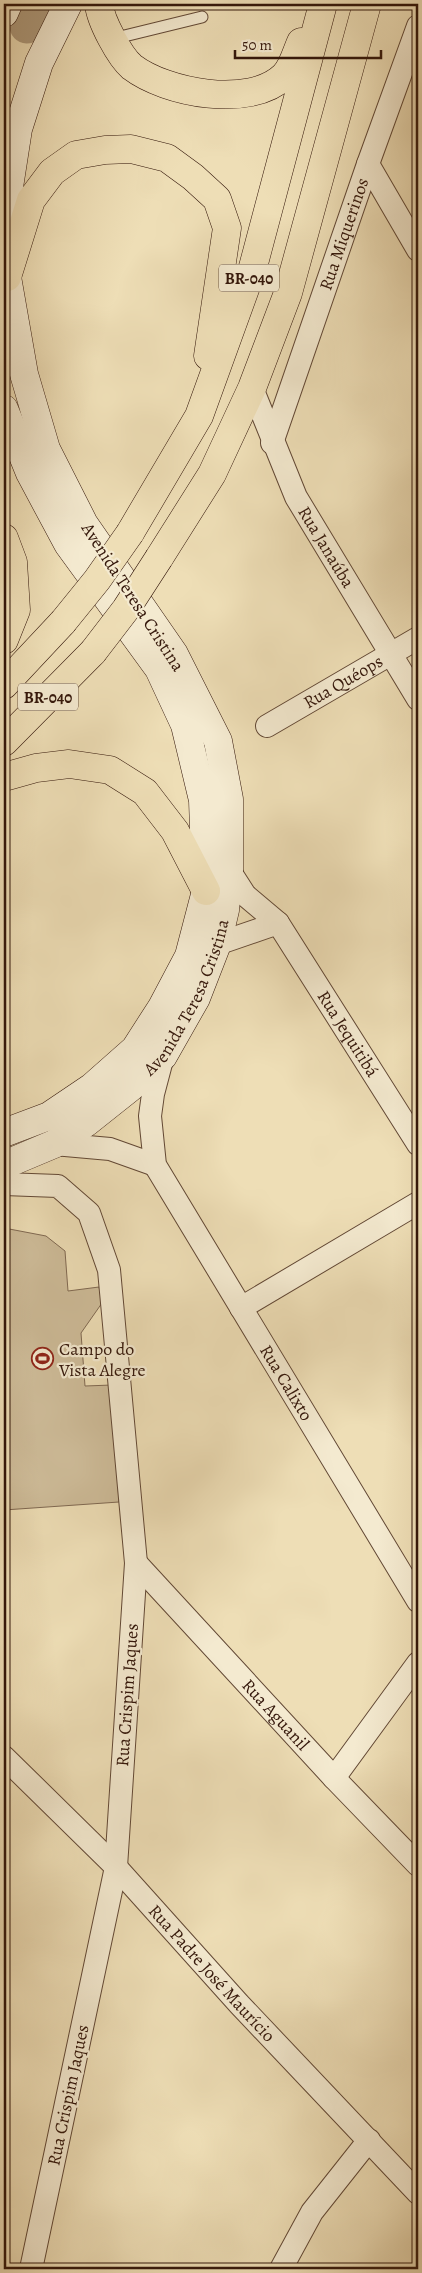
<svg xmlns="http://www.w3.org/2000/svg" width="422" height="2273" font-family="Alegreya,serif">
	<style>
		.green { fill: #cebc99; stroke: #806952 }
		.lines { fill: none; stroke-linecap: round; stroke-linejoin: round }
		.river { stroke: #ae9a7c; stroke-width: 35 }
		.service-casing { stroke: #624835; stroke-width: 13 }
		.minor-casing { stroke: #624835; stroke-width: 24 }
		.secondary-casing { stroke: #33160a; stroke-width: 29 }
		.motorway-casing { stroke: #33160a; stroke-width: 29 }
		.service { stroke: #f4ead0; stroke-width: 11 }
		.minor { stroke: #f4ead0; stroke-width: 22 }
		.secondary { stroke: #f4ead0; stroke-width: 28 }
		.motorway { stroke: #eedeb6; stroke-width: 28 }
		.motorway-bridge-casing { stroke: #33160a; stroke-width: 29; stroke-linecap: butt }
		.motorway-bridge { stroke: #eedeb6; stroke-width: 28 }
		.labels { text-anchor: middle; stroke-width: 4.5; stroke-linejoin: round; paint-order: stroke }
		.shield { fill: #f4ead0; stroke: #6d5645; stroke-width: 1 }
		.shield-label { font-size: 16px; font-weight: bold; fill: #33160a }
		.street-label { font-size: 18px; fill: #33160a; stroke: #f4ead0 }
		.poi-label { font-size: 18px; fill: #33160a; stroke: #f4ead0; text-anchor: start }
	</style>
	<rect width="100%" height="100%" fill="#eedeb6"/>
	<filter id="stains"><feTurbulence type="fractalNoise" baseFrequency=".004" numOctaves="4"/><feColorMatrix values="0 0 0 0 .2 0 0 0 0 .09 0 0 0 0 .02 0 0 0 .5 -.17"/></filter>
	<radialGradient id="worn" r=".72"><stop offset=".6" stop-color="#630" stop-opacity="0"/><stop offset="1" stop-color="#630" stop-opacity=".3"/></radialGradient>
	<path class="green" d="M4,1228L46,1236L65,1251L68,1291L99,1287L102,1303L81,1333L85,1386L112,1385L119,1502L4,1510Z"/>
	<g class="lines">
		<path class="river" d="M27,26L37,4"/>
		<defs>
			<path id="service" d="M112,39L202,17"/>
			<g id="minor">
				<path d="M368,164L418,250"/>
				<path id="s1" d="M252,388L296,497L418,699"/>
				<path id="s2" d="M272,443L368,164L418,26"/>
				<path id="s3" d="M267,726L418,638"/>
				<path id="s4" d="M229,870L245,895L278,923L418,1144"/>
				<path d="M217,944L278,923"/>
				<path id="s5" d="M163,1056L153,1094L150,1116L155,1165L418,1601"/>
				<path d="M54,1144L110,1149L155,1165"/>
				<path d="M4,1184L58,1186L89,1213L109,1270L136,1563L116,1867L31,2269"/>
				<path d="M241,1308L418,1203"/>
				<path id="s6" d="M136,1563L334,1778L418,1865"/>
				<path id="s7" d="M4,1757L116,1867L239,2004L418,2193"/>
				<path d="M334,1778L418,1663"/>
				<path d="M281,2269L312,2212L369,2140"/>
			</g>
			<g id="secondary">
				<path d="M4,13L8,4"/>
				<path d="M4,409L30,473L68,544L159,669L185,725L203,800L206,891L189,956L162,1007L135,1049L92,1087L49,1116L4,1133"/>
				<path id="s8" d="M4,1165L54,1144L87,1122L131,1087L163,1056L196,998L217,944L225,910L229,870V799L218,741L174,654L84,524L46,449L24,374L7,277L9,187L18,129L39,63L68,4"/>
			</g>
			<g id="motorway">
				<path d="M99,4C100,20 120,57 132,67C166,93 250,109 284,76C293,67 296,53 301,42"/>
				<path d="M7,277L31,200L52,172L76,155L105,150L131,149L167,158L193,177L217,199L227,228L208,356"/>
				<path d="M130,533L199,416L253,267L323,4"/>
				<path d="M4,538L13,562L16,610L4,640"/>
				<path d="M159,558L212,474L252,388L288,293L367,4"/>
				<path d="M4,685L63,622"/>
				<path d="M4,742L93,652"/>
				<path d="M4,777L36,768L69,764L110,770L145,792L175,831L206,891"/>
			</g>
		</defs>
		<use href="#service" class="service-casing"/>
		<use href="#minor" class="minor-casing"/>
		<use href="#secondary" class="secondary-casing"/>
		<use href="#motorway" class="motorway-casing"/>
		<use href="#service" class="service"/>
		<use href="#minor" class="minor"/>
		<use href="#secondary" class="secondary"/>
		<use href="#motorway" class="motorway"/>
		<defs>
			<g id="motorway-bridge">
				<path d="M63,622L97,580L130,533"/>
				<path d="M93,652L126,609L159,558"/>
			</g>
		</defs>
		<use href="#motorway-bridge" class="motorway-bridge-casing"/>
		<use href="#motorway-bridge" class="motorway-bridge"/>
	</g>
	<defs>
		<symbol id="stadium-ring" viewBox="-11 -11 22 22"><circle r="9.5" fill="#f4ead0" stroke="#8f2418" stroke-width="1.5"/><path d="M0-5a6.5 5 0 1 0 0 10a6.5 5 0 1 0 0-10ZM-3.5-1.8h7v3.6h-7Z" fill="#8f2418"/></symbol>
	</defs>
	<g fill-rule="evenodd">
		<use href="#stadium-ring" x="30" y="1346" width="25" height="25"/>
	</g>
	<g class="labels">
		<g class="shield">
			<rect x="219" y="264.5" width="60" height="27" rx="4"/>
			<rect x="18" y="683.5" width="60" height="27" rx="4"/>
		</g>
		<g class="shield-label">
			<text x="249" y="284">BR-040</text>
			<text x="48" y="703">BR-040</text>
		</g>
		<g class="street-label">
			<text dy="6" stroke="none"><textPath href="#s2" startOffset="221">Rua Miquerinos</textPath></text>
			<text dy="6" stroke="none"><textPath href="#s1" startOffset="176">Rua Janaúba</textPath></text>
			<text transform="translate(133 597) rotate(57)" y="6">Avenida Teresa Cristina</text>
			<text dy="6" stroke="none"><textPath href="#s3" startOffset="88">Rua Quéops</textPath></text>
			<text dy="6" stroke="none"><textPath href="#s8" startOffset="258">Avenida Teresa Cristina</textPath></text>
			<text dy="6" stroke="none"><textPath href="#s4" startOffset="204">Rua Jequitibá</textPath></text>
			<text dy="6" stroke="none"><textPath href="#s5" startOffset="365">Rua Calixto</textPath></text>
			<text transform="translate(127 1695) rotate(-86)" y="6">Rua Crispim Jaques</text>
			<text dy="6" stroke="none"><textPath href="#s6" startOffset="206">Rua Aguanil</textPath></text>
			<text dy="6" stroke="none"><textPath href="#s7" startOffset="300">Rua Padre José Maurício</textPath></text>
			<text transform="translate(68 2095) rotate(-78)" y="6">Rua Crispim Jaques</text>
		</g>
		<g class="poi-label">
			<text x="59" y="1355">Campo do<tspan x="59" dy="21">Vista Alegre</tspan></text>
		</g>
	</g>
	<rect width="422" height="2273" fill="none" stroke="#eedeb6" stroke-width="20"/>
	<rect x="5" y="5" width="412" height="2263" fill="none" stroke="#33160a" stroke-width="2.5"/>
	<rect x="10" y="10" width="402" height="2253" fill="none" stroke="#33160a"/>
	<path d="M235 50v8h146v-8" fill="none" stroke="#33160a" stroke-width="2.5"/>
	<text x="242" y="50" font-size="15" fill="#33160a" stroke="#f4ead0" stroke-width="4" paint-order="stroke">50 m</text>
	<rect width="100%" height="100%" filter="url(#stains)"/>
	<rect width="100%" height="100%" fill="url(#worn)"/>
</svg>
